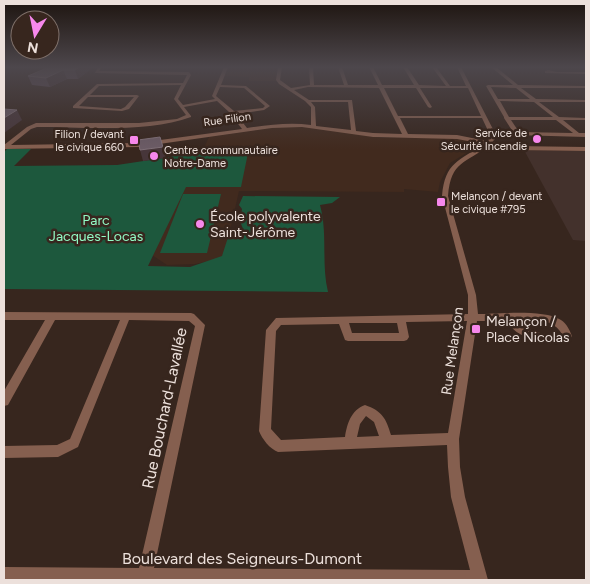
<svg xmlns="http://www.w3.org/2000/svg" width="590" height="584" font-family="Figtree,sans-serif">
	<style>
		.commercial { fill: #43312c }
		.built { fill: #412a1e }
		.green { fill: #1d583d }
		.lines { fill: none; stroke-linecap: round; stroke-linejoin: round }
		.minor { fill: #855f4f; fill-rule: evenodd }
		.wall { fill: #5c4b57 }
		.shaded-wall { fill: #47363a }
		.building { fill: #6b5b65; stroke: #807078 }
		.poi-dot { fill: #f788ec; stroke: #37261e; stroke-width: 2 }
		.labels { text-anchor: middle; stroke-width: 5; stroke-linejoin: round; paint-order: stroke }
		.far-street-label { font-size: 11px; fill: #ece0db; stroke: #37261e }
		.far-poi-label { font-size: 11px; fill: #ece0db; stroke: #37261e; text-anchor: end }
		.poi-label { font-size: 14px; fill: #ece0db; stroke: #37261e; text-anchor: start }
		.park-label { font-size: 14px; fill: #92fac5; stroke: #37261e }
		.street-label { font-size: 14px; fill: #ece0db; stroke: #37261e }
		.near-street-label { font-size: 16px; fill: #ece0db; stroke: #37261e }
	</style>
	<rect width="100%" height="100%" fill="#37261e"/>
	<path class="commercial" d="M524,150L586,151V241L573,240Z"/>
	<g class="built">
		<path d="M227,67H278L276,81H249V77L223,76Z"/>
		<path d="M285,126L314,127L380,138H455L481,144L450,163L440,182L438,192L404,189V192L239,191L224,258L195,264L167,265L152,255L209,137Z"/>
	</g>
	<g class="green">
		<path d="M7,149H31L14,166L117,165L170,157L191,152L203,153V154L248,153L241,187H186L148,266L190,267L222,256L230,231L243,229L240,221L242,209L239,205L243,196L340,197L332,203L320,205C328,234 321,263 328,292L4,289V152Z"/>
		<path d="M183,194H221L207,253H160Z"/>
	</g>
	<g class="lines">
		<g class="minor">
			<path d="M98,67H102L99,71L189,72L191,75L178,99L183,105L215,99L212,96L224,67H228L221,85L246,86L270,106L264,110L236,114L247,128C268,125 290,122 311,125V107L305,101L279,84L276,80L278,67H282L280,80L291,88L310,85L309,67H313L314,85H344L338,67H342L348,85H378L369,67H373L382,85H414L403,67H407L419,85L446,86L432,67H436L450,86H466L457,67H461L497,137L492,142L513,146L586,147V151L513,150L489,145C466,164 451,160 448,196L476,295L478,314C499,314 543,309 561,320C567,324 569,329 572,336C570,339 570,340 566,342C557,346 531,340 522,335C515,332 511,327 507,321H477L459,439L460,467L465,497L488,580H4V567L139,568L195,326L189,321L129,320L78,447L58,457L4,458V446L57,445L70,439L120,320H55L8,405L4,406V391L45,320H4V312L191,313L194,314L205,325L154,568L470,570L451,497L448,467L447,445L278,452C270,449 262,439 259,431L266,330L276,318L468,314V295L442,196C445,162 459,161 484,144L457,139L373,137L302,127L272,128L138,147L4,149V145L27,127L36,123H139L177,119L186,115L174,99L181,85L99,86L90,95H137L139,96L129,109L122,111L73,108V106L97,84L183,83L187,75L95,73ZM220,87L244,88L265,106L263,108L234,111L216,96ZM308,87L379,88L402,134L373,133L356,131L352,100H309L294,90ZM384,88H416L428,107L430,108L432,107L420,88H468L481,116H398ZM88,97H134L125,107L121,109L79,106ZM217,101L229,112L242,129L138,143L11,145L31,129L37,127C82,127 149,133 191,117V116L184,107ZM311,102H348L351,130L316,126L315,107ZM400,118H482L491,137L487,141L457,135L408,134ZM467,321L448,433L391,435C386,418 382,411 365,405C351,410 347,424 345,437L281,440L271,429L276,331L281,325L339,324L345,340L348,341H404L407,340L409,337L406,322ZM518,321C530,319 556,319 562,335C545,335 530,333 518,321ZM349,323H397L399,333H352ZM366,416L374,422L379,436L357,437L360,424Z"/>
			<path d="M491,67H496L518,85L586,86V88H521L536,99L586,100V102H539L559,117L586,118V120H563L579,133H586V137L515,135L504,118V117L486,86L488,85H513ZM491,87L516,88L530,99H498ZM500,101L534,102L553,117H509ZM511,120H556L573,133L519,132Z"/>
			<path d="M548,70L557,72H586V74L545,73V71Z"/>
		</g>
	</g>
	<path class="wall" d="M93,67L78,79H67L50,87L32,85L28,76L42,70Z"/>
	<g class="shaded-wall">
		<path d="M79,67H93L78,79L75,70Z"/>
		<path d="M63,70L67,79L50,87L46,78Z"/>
		<path d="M17,110L22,120L4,133V118Z"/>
		<path d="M163,147L166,158L143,161L140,150Z"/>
	</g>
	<g class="building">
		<path d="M47,67H79L75,70H63L46,78L28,76L42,70Z"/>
		<path d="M4,109L17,110L4,118Z"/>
		<path d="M160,137L163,147L140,150L138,140Z"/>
	</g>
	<linearGradient id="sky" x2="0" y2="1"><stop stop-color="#1e1510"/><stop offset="0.45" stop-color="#4d474c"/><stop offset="1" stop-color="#4d474c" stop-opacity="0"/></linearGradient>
	<rect width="590" height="149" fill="url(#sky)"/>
	<g class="poi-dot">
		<circle cx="537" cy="139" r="5"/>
		<rect x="129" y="135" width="10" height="10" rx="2.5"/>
		<circle cx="154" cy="156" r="5"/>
		<rect x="436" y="197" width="10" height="10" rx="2.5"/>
		<circle cx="200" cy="224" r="5"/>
		<rect x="471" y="324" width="10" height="10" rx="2.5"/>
	</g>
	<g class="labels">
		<g class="far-street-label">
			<text transform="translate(227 119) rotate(-8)" y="4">Rue Filion</text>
		</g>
		<g class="far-poi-label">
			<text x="527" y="137">Service de<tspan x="527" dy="13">Sécurité Incendie</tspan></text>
			<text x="124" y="138">Filion / devant<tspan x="124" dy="13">le civique 660</tspan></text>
			<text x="164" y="154" text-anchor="start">Centre communautaire<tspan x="164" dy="13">Notre-Dame</tspan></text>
			<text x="451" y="200" text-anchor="start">Melançon / devant<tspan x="451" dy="13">le civique #795</tspan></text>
		</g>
		<g class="poi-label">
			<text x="210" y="221">École polyvalente<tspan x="210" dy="16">Saint-Jérôme</tspan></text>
			<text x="486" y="326">Melançon /<tspan x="486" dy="16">Place Nicolas</tspan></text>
		</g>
		<g class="park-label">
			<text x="96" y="225">Parc<tspan x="96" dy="16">Jacques-Locas</tspan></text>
		</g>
		<g class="street-label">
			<text transform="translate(452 351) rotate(-82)" y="5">Rue Melançon</text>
		</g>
		<g class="near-street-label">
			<text transform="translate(164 408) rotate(-78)" y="6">Rue Bouchard-Lavallée</text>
			<text x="242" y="564">Boulevard des Seigneurs-Dumont</text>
		</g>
	</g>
	<rect width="590" height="584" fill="none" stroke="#ece0db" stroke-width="10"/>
	<g transform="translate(35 35) rotate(190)"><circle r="24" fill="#37261e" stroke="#7f706a"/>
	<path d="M0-4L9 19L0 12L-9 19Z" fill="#f788ec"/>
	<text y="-8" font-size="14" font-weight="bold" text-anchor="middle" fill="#ece0db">N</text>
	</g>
</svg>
